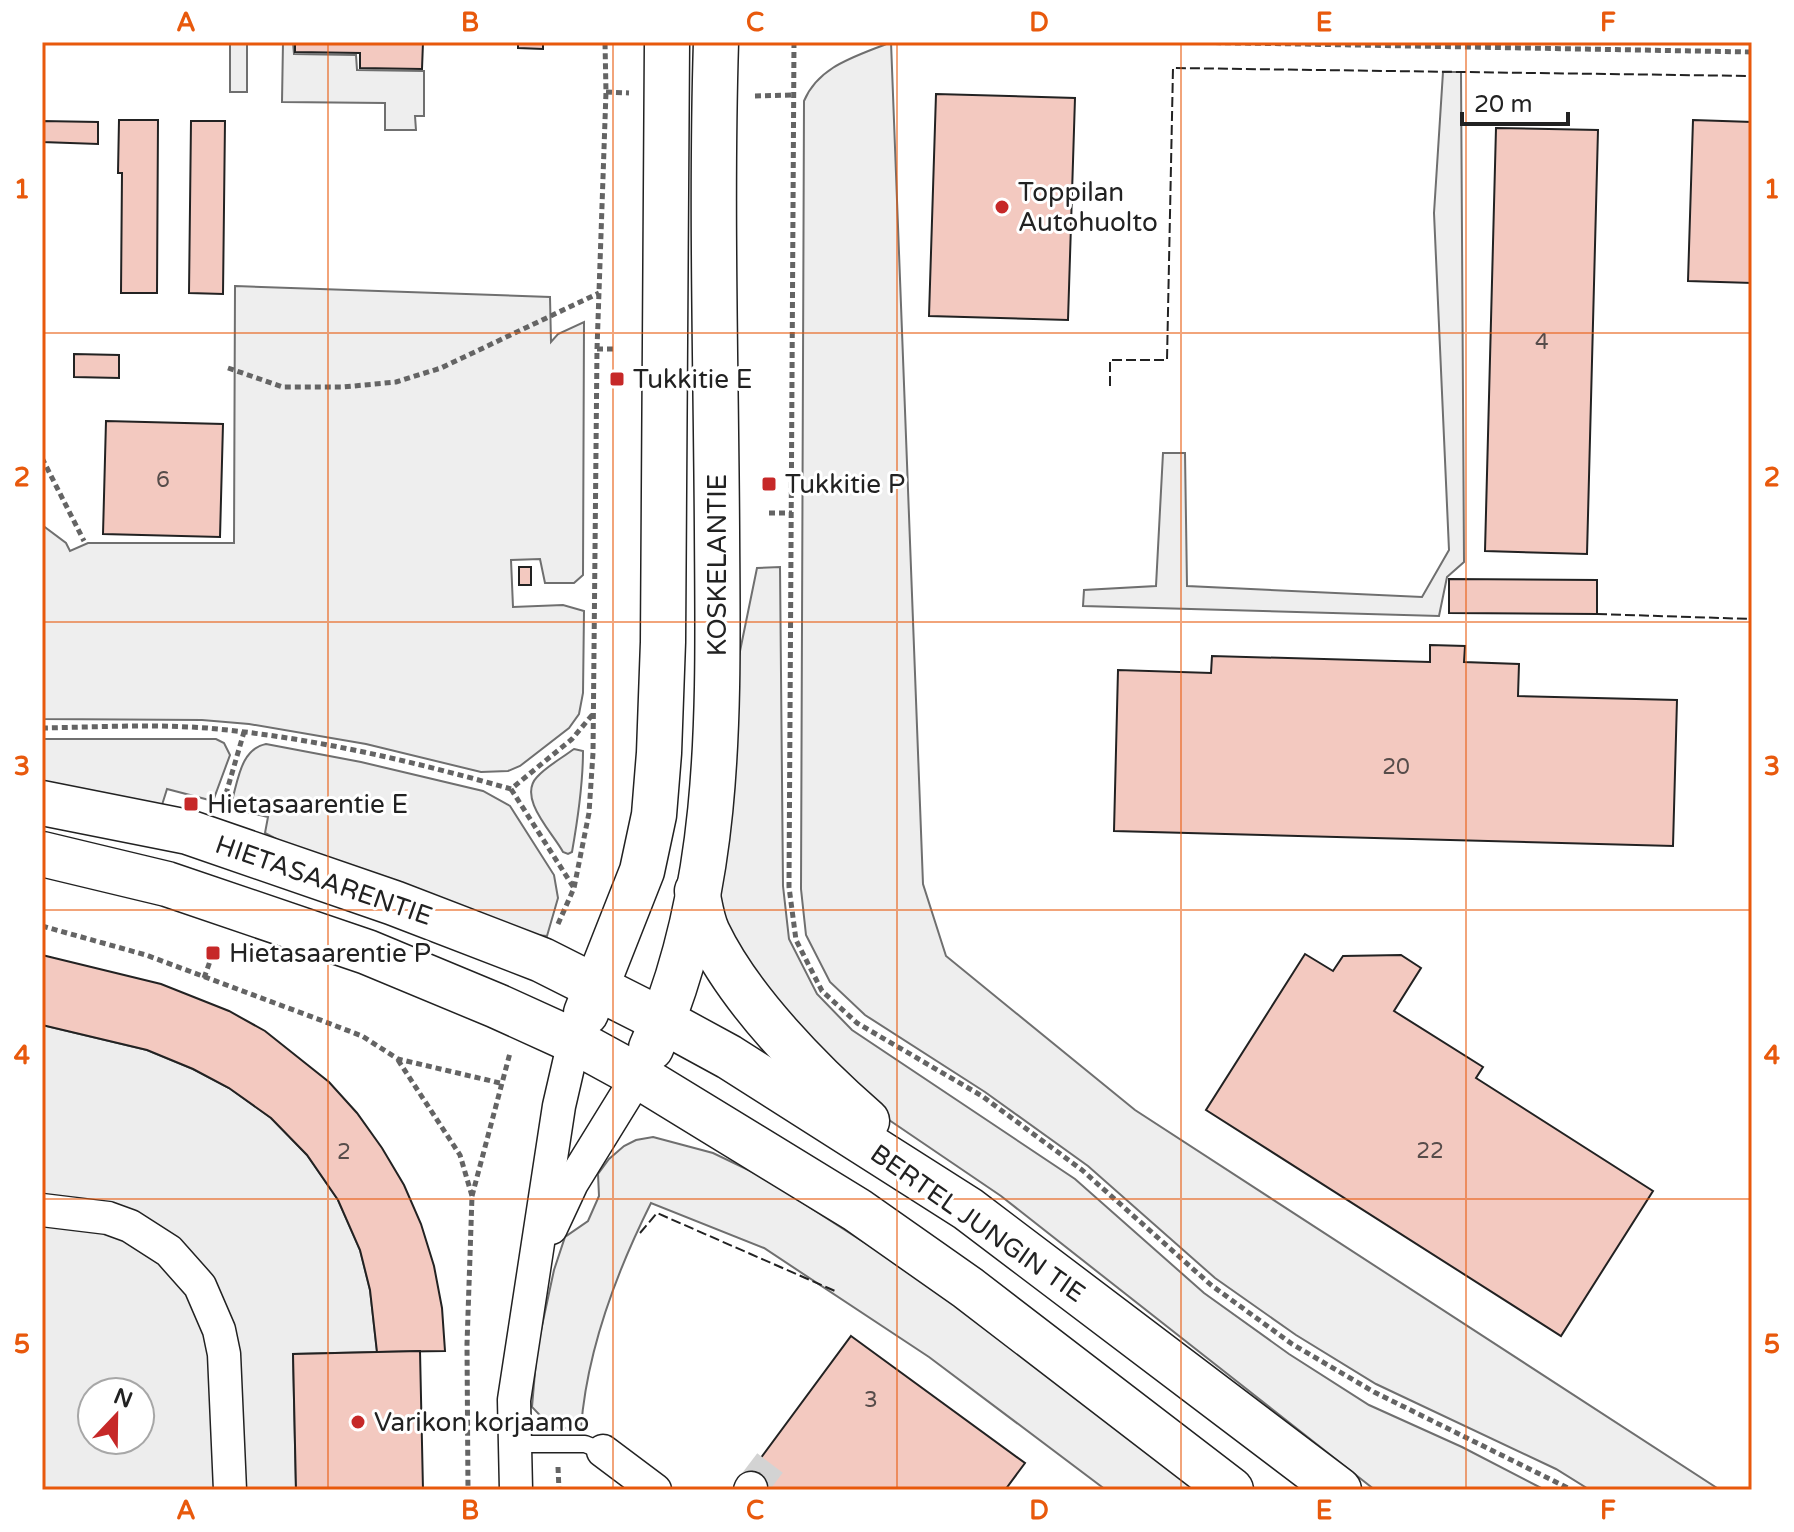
<svg xmlns="http://www.w3.org/2000/svg" width="1794" height="1532" font-family="'Varela Round',sans-serif">
	<style>
		.green { fill: #eee; stroke: #6f6f6f; stroke-width: 2 }
		.parking { fill: #ededed; stroke: #6f6f6f; stroke-width: 2; fill-rule: evenodd }
		.building { fill: #f3c9c0; stroke: #222; stroke-width: 2 }
		.lines { fill: none; stroke-linecap: round; stroke-linejoin: round }
		.street-tunnel { stroke: #d3d3d3; stroke-width: 32; stroke-dasharray: 32 16; stroke-linecap: butt }
		.lane-casing { stroke: #222; stroke-width: 19 }
		.street-casing { stroke: #222; stroke-width: 35 }
		.secondary-casing { stroke: #222; stroke-width: 47 }
		.path { stroke: #646464; stroke-width: 5; stroke-dasharray: 6 4; stroke-linecap: butt }
		.lane { stroke: #fff; stroke-width: 16 }
		.street { stroke: #fff; stroke-width: 32 }
		.secondary { stroke: #fff; stroke-width: 44 }
		.fence { stroke: #222; stroke-width: 2; stroke-dasharray: 10 4; stroke-linecap: butt }
		.grid { fill: none; stroke: #e8590c; stroke-width: 2; stroke-opacity: 0.55 }
		.poi-dot { fill: #c62828; stroke: #fff; stroke-width: 3 }
		.labels { text-anchor: middle; stroke-width: 6; stroke-linejoin: round; paint-order: stroke }
		.number-label { font-size: 22px; fill: #564c4a }
		.poi-label { font-size: 26px; fill: #222; stroke: #fff; text-anchor: start }
		.street-label { font-size: 26px; fill: #222; stroke: #fff }
		.neatline { fill: none; stroke: #e8590c; stroke-width: 3 }
		.grid-label { font-size: 26px; text-anchor: middle; font-weight: bold; fill: #e8590c }
	</style>
	<rect width="100%" height="100%" fill="#fff"/>
	<g class="green">
		<rect x="230" y="42" width="17" height="50"/>
		<path d="M283,42H293L294,54L356,55L357,70L424,71V116H415L416,130H385V103L282,102Z"/>
		<path d="M891,42L923,884L946,956L1135,1110L1720,1490H1590L1556,1469L1376,1384L1296,1335L1215,1278L1088,1166L985,1092L865,1015L830,982L806,935L801,889L804,101C819,65 858,56 891,42Z"/>
		<path d="M1443,72H1461L1464,562L1447,577L1439,616L1083,606L1084,590L1156,586L1163,453H1185L1187,586L1422,597L1449,550L1434,213Z"/>
		<path d="M235,286L550,297L551,342L558,334L584,322L583,575L574,583H545L540,559L511,560L513,607L563,605L584,611L583,693L579,714L569,728L520,766L508,771L481,772L366,744L249,724L202,720L42,719V525L66,543L70,551L88,543H234Z"/>
		<path d="M780,567L783,886L789,939L817,994L852,1030L1075,1179L1204,1293L1289,1354L1369,1405L1462,1447L1545,1490H1375L1001,1196L867,1105L833,1075L722,928L714,904L739,656L757,568Z"/>
		<path d="M42,739H216L224,743L230,755L213,801L167,789L162,805L42,789Z"/>
		<path d="M266,744L361,762L483,791L510,806L554,875L558,898L547,936L524,934L337,871L265,833L268,817L234,809L231,804C238,782 240,749 266,744Z"/>
		<path d="M574,749L583,751C583,785 578,818 572,852L568,854L563,852C553,833 517,798 537,777C547,766 562,758 574,749Z"/>
		<path d="M653,1137L713,1153L761,1176L929,1284L1202,1490H1106L929,1357L764,1248L651,1203C616,1273 587,1349 581,1428H552L532,1407L537,1349L554,1270L565,1237L588,1221L599,1196L598,1174L609,1159L624,1146L636,1140Z"/>
	</g>
	<path class="parking" d="M42,1025L147,1050L193,1069L229,1088L271,1118L307,1155L338,1200L360,1250L370,1290L377,1352L293,1354L296,1490H42ZM92,1392H140V1440H92Z"/>
	<g class="building">
		<path d="M295,42H423L422,69L360,68V53L295,52Z"/>
		<path d="M518,42H543V49L518,48Z"/>
		<path d="M936,94L1075,98L1068,320L929,316Z"/>
		<path d="M119,120H158L157,293H121L122,173H118Z"/>
		<path d="M1693,120L1752,122V283L1688,281Z"/>
		<path d="M42,121L98,122V144L42,142Z"/>
		<path d="M191,121H225L223,294L189,293Z"/>
		<path d="M1496,128L1598,130L1587,554L1485,551Z"/>
		<path d="M74,354L119,355V378L74,377Z"/>
		<path d="M106,421L223,424L220,537L103,534Z"/>
		<rect x="519" y="567" width="12" height="18"/>
		<path d="M1449,579L1597,580V614L1449,613Z"/>
		<path d="M1430,645L1465,646L1464,662L1519,664L1518,696L1677,700L1673,846L1114,831L1118,670L1211,673L1212,656L1430,662Z"/>
		<path d="M1305,954L1333,971L1343,956L1401,955L1421,968L1394,1011L1483,1067L1476,1078L1653,1191L1561,1336L1206,1110Z"/>
		<path d="M42,955L161,984L229,1011L265,1031L329,1082L357,1113L382,1148L404,1185L421,1224L434,1266L442,1308L445,1351L377,1352L370,1290L360,1250L338,1200L307,1155L271,1118L229,1088L193,1069L147,1050L42,1025Z"/>
		<path d="M851,1336L1025,1463L1005,1490H753L743,1482Z"/>
		<path d="M420,1351L423,1490H296L293,1354Z"/>
	</g>
	<g class="lines">
		<path class="street-tunnel" d="M751,1488L770,1463"/>
		<defs>
			<path id="lane" d="M515,1444H585L603,1451"/>
			<g id="street">
				<path d="M42,1210L108,1218L130,1226L169,1251L200,1286L219,1330L224,1354L230,1490"/>
				<path d="M551,1228L572,1183L638,1076"/>
				<path d="M603,1451L655,1490"/>
				<path d="M516,1490L514,1400L559,1106L574,1041"/>
				<path d="M750,1490L751,1488"/>
			</g>
			<g id="secondary">
				<path d="M42,803L188,832L394,903L542,960L663,1021L729,1057L968,1209L1339,1490"/>
				<path d="M42,854L167,884L367,952L497,1006L574,1041L638,1076L857,1210L968,1288L1231,1490"/>
				<path d="M697,891C700,905 702,921 708,933C740,1000 811,1072 867,1121"/>
				<path d="M586,1013L642,871L654,815L659,753L663,642L667,42"/>
				<path d="M651,1048C724,885 718,706 717,531C716,368 711,205 716,42"/>
			</g>
		</defs>
		<use href="#lane" class="lane-casing"/>
		<use href="#street" class="street-casing"/>
		<use href="#secondary" class="secondary-casing"/>
		<g class="path">
			<path d="M794,42L789,887L796,940L822,991L857,1023L982,1096L1082,1170L1211,1285L1292,1344L1374,1392L1572,1490"/>
			<path d="M1185,42L1752,52"/>
			<path d="M606,92L629,93"/>
			<path d="M755,96L793,95"/>
			<path d="M597,349H617"/>
			<path d="M228,368L283,387H343L396,382L441,368L599,293"/>
			<path d="M42,458L84,541"/>
			<path d="M769,513H792"/>
			<path d="M42,728C96,727 152,724 207,728C309,737 413,761 511,789L572,739L593,714"/>
			<path d="M511,789L574,888"/>
			<path d="M223,804L244,732"/>
			<path d="M558,924L574,888L589,813L593,753L597,349L606,92L605,42"/>
			<path d="M42,926L146,955L323,1021L362,1036L398,1059L500,1083"/>
			<path d="M204,978L213,953"/>
			<path d="M398,1060L460,1155L472,1196L467,1344L468,1490"/>
			<path d="M472,1196L510,1053"/>
			<path d="M558,1467L559,1490"/>
		</g>
		<use href="#lane" class="lane"/>
		<use href="#street" class="street"/>
		<use href="#secondary" class="secondary"/>
		<g class="fence">
			<path d="M1110,386V360H1167L1173,68L1752,76"/>
			<path d="M1597,614L1752,619"/>
			<path d="M640,1233L657,1213L835,1291"/>
		</g>
	</g>
	<path class="grid" d="M328,42V1490M613,42V1490M897,42V1490M1181,42V1490M1466,42V1490M42,333H1752M42,622H1752M42,910H1752M42,1199H1752"/>
	<g class="poi-dot">
		<circle cx="1002" cy="207" r="8"/>
		<rect x="609" y="371" width="16" height="16" rx="4"/>
		<rect x="761" y="476" width="16" height="16" rx="4"/>
		<rect x="183" y="796" width="16" height="16" rx="4"/>
		<rect x="205" y="945" width="16" height="16" rx="4"/>
		<circle cx="358" cy="1422" r="8"/>
	</g>
	<g class="labels">
		<g class="number-label">
			<text x="1542" y="349">4</text>
			<text x="163" y="487">6</text>
			<text x="1396" y="774">20</text>
			<text x="1430" y="1158">22</text>
			<text x="344" y="1159">2</text>
			<text x="871" y="1407">3</text>
		</g>
		<g class="poi-label">
			<text x="1018" y="201">Toppilan<tspan x="1018" dy="30">Autohuolto</tspan></text>
			<text x="633" y="388">Tukkitie E</text>
			<text x="785" y="493">Tukkitie P</text>
			<text x="207" y="813">Hietasaarentie E</text>
			<text x="229" y="962">Hietasaarentie P</text>
			<text x="374" y="1431">Varikon korjaamo</text>
		</g>
		<g class="street-label">
			<text transform="translate(717 565) rotate(-90)" y="9">KOSKELANTIE</text>
			<text transform="translate(324 880) rotate(19)" y="9">HIETASAARENTIE</text>
			<text transform="translate(978 1223) rotate(35)" y="9">BERTEL JUNGIN TIE</text>
		</g>
	</g>
	<rect width="1794" height="1532" fill="none" stroke="#ffffff" stroke-width="88"/>
	<g transform="translate(116 1416) rotate(22)"><circle r="38" fill="#ffffff" stroke="#a7a7a7" stroke-width="2"/>
	<path d="M0-6L14 30L0 20L-14 30Z" fill="#c62828"/>
	<text y="-12" font-size="22" font-weight="bold" text-anchor="middle" fill="#222222">N</text>
	</g>
	<path d="M1462 112v12h106v-12" fill="none" stroke="#222222" stroke-width="4"/>
	<text x="1474" y="112" font-size="24" fill="#222222" stroke="#ffffff" stroke-width="6" paint-order="stroke">20 m</text>
	<rect x="44" y="44" width="1706" height="1444" class="neatline"/>
	<g class="grid-label">
		<text x="186" y="31">A</text>
		<text x="470" y="31">B</text>
		<text x="755" y="31">C</text>
		<text x="1039" y="31">D</text>
		<text x="1324" y="31">E</text>
		<text x="1608" y="31">F</text>
		<text x="22" y="198">1</text>
		<text x="1772" y="198">1</text>
		<text x="22" y="486">2</text>
		<text x="1772" y="486">2</text>
		<text x="22" y="775">3</text>
		<text x="1772" y="775">3</text>
		<text x="22" y="1064">4</text>
		<text x="1772" y="1064">4</text>
		<text x="22" y="1353">5</text>
		<text x="1772" y="1353">5</text>
		<text x="186" y="1519">A</text>
		<text x="470" y="1519">B</text>
		<text x="755" y="1519">C</text>
		<text x="1039" y="1519">D</text>
		<text x="1324" y="1519">E</text>
		<text x="1608" y="1519">F</text>
	</g>
</svg>
